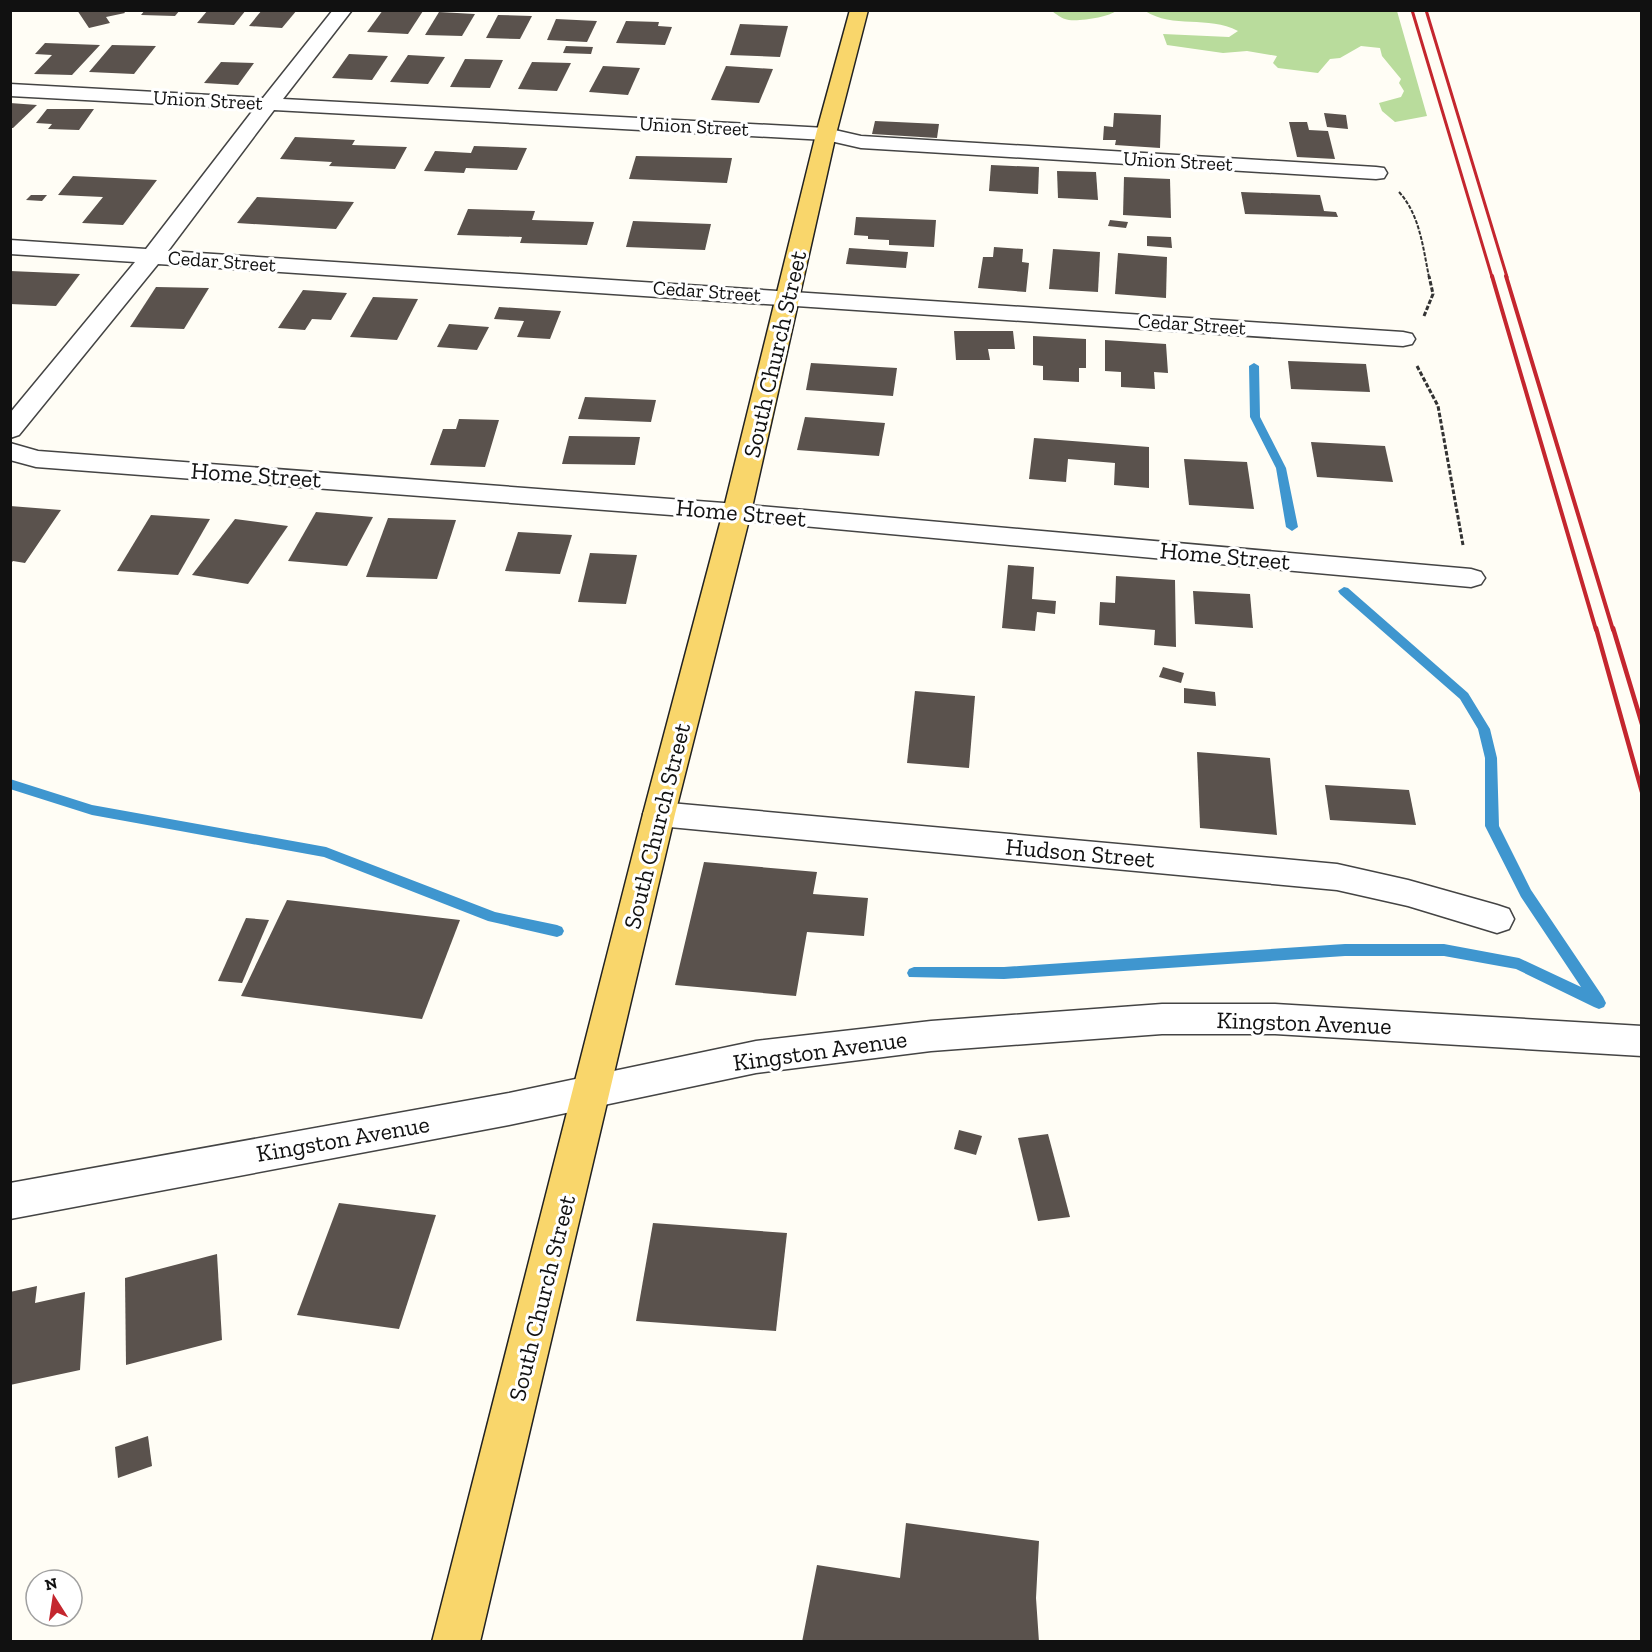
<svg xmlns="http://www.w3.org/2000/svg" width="1652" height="1652" font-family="'Zilla Slab',serif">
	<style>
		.forest { fill: #b9dc9c }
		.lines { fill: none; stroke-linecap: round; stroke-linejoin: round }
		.stream { fill: #3f96cf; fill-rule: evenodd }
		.building { fill: #5a524d }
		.minor-casing { stroke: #444; stroke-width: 3 }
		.tertiary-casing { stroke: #444; stroke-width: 3 }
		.primary-casing { stroke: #222; stroke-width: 3 }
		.path-far1 { stroke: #333; stroke-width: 2; stroke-dasharray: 4 1.5; stroke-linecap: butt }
		.path { stroke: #333; stroke-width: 3; stroke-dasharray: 4.5 2; stroke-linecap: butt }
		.minor { fill: #fff; fill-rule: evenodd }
		.tertiary { fill: #fff; fill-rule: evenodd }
		.primary { fill: #f9d66b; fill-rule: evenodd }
		.rail-far2 { stroke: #c4262e; stroke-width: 3 }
		.rail-far1 { stroke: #c4262e; stroke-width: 4 }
		.rail { stroke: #c4262e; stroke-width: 4.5 }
		.labels { text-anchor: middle; stroke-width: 6; stroke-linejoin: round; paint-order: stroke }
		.far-street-label { font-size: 20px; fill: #111; stroke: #fff }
		.street-label { font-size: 24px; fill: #111; stroke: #fff }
	</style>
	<rect width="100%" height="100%" fill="#fffdf5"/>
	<g class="forest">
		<path d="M1052,11L1053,10L1116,11C1109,17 1074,23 1065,19C1061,18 1056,14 1052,11Z"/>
		<path d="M1145,11H1397L1427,116L1395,122L1382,111L1379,103L1401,97L1404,91L1399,83L1401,79L1382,56L1380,48L1361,46L1340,58L1330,59L1318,73L1278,68L1273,63L1277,56L1247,51L1223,53L1167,45L1163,34L1229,37L1238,31C1208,15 1173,29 1145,11Z"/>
	</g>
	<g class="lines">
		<g class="stream">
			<path d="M1254,363L1259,366L1260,417L1286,468L1298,527L1292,531L1286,527L1276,468L1250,417L1249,366Z"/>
			<path d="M1344,587L1348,588L1468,693L1490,729L1497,758L1499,826L1531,890L1603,997L1606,1003L1604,1007L1599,1009L1594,1007L1516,969L1444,956H1345L1004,979L909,977L907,973L909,969L914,967H1004L1345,944H1444L1519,958L1581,987L1521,897L1485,826V758L1478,729L1460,699L1340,594L1338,591Z"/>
			<path d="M10,779L92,805L326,847L495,912L557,925L562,927L564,931L562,935L557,937L488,921L324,857L92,815L10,789Z"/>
		</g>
	</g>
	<g class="building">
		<path d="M77,10H123L125,13L106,17L110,23L89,28Z"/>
		<path d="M145,10H180L175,16L141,15Z"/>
		<path d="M208,10H246L234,25L197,23Z"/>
		<path d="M262,10H297L282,28L249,26Z"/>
		<path d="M383,10H406L423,11L408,34L367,32Z"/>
		<path d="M439,12L475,14L462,36L425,35Z"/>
		<path d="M498,15L532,16L520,39L486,38Z"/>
		<path d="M556,19L597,21L587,42L547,40Z"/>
		<path d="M626,21L659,22L658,26L672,27L665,45L616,43Z"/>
		<path d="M740,24L788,26L780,57L730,55Z"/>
		<path d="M45,43L100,45L72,75L34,74L52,55L35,54Z"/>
		<path d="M112,45L156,46L134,74L89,72Z"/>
		<path d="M566,46L593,47L591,54L563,53Z"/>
		<path d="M349,54L388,56L372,80L332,78Z"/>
		<path d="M408,55L445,57L428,84L390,82Z"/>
		<path d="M465,59L503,60L490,88L450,87Z"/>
		<path d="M221,62L254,63L238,85L204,83Z"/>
		<path d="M532,62L571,63L557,91L518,89Z"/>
		<path d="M603,66L640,68L628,95L589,92Z"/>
		<path d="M726,66L773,69L759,103L711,100Z"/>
		<path d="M10,103L37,105L13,128H10Z"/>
		<path d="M47,109H94L79,130L48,129L52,124L36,123Z"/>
		<path d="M1114,113L1161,115L1160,148L1115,145L1116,140H1103L1104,126L1113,127Z"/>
		<path d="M1324,113L1346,115L1348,129L1327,127Z"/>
		<path d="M875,121L939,124L937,138L872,134Z"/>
		<path d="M1289,122H1307L1309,130L1328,131L1335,159L1297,157Z"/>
		<path d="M295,137L355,140L352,145L407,147L395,169L329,166L332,162L280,159Z"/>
		<path d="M474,146L527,148L517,170L466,168L464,173L424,171L435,151L471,153Z"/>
		<path d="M636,156L732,158L727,183L629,179Z"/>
		<path d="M991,165L1039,167L1038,194L989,191Z"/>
		<path d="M1057,171L1096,172L1098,200L1058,198Z"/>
		<path d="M73,176L157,180L123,225L82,223L103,197L58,195Z"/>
		<path d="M1124,177L1170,179L1171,218L1123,215Z"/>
		<path d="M1241,192L1320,195L1324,211L1336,212L1338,217L1245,214Z"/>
		<path d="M31,195H47L42,201L26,200Z"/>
		<path d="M257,197L354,202L336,229L237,223Z"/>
		<path d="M468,209L535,211L532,220L594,222L587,245L520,243L522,237L457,235Z"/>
		<path d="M856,217L936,220L934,247L889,245V240L868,239V236L854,235Z"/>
		<path d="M1110,220L1128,222L1126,228L1108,226Z"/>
		<path d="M633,221L711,224L705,250L626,247Z"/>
		<path d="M1147,236L1171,237L1172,248L1147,246Z"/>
		<path d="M994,247L1023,249L1022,262L1029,263L1026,292L978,288L983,257H993Z"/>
		<path d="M849,248L908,252L906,268L846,264Z"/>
		<path d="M1053,249L1100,252L1098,292L1049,289Z"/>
		<path d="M1118,253L1167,257L1166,298L1115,294Z"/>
		<path d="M10,271L80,274L56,306L10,304Z"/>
		<path d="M156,287L209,288L184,329L130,327Z"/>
		<path d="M303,290L347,293L331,320L312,319L305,330L278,328Z"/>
		<path d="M373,297L418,299L397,340L350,337Z"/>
		<path d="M499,307L561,311L550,339L517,337L524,321L494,319Z"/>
		<path d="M449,324L489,327L477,350L437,347Z"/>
		<path d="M954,331H1013L1015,349H988L990,360H956Z"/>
		<path d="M1033,336L1086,339V368H1079V382L1043,380V366L1033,365Z"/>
		<path d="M1105,340L1166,344L1168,373L1154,372L1155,389L1121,387V372L1105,371Z"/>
		<path d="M1288,361L1366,364L1370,392L1291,389Z"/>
		<path d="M811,363L897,368L893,396L806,390Z"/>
		<path d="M585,397L656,400L651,422L578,419Z"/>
		<path d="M805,417L885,423L879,456L797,450Z"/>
		<path d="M459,419L499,420L485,467L430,465L443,429H456Z"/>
		<path d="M569,436L640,437L635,465L562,464Z"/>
		<path d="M1034,438L1149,447V488L1114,485L1115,463L1068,459L1066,482L1029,479Z"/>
		<path d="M1311,442L1385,446L1393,482L1317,477Z"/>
		<path d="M1184,459L1247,462L1254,509L1189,505Z"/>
		<path d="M10,506L61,510L25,563L13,561L10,564Z"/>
		<path d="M316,512L373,517L347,566L288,561Z"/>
		<path d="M151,515L210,519L178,575L117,571Z"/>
		<path d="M388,518L456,520L437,579L366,577Z"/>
		<path d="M235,519L288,526L248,584L192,575Z"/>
		<path d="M518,532L572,535L560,574L505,571Z"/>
		<path d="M590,553L637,555L626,604L578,602Z"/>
		<path d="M1008,565L1034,567L1032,599L1056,601L1055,614L1037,612L1035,631L1002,628Z"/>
		<path d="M1116,576L1175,580L1176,647L1154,645L1155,630L1099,625L1100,602L1115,603Z"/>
		<path d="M1193,591L1250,594L1253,628L1195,624Z"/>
		<path d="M1163,667L1184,673L1181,683L1159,677Z"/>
		<path d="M1184,688L1215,692L1216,706L1184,703Z"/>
		<path d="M915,691L975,696L969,768L907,763Z"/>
		<path d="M1197,752L1270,758L1277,835L1200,828Z"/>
		<path d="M1325,785L1409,790L1416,825L1330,820Z"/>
		<path d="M704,862L817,872L813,894L868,898L864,936L807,932L796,996L675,985Z"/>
		<path d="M287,900L460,920L422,1019L241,996Z"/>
		<path d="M246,918L269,920L242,983L218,981Z"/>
		<path d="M959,1130L982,1136L976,1155L954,1149Z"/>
		<path d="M1048,1134L1070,1217L1038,1221L1018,1138Z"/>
		<path d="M339,1203L436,1215L399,1329L297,1315Z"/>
		<path d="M653,1223L787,1233L776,1331L636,1321Z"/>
		<path d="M217,1254L222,1340L126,1365L125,1278Z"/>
		<path d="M37,1286L35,1303L85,1292L80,1370L10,1385V1292Z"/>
		<path d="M148,1436L152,1466L118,1478L115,1447Z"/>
		<path d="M906,1523L1039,1541L1036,1598L1039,1642H802L817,1565L900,1578Z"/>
	</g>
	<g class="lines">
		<defs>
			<g id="minor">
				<path d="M333,10H352L283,99L826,128L861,136L1376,167L1384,168L1387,173L1384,178L1376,179L861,148L826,140L274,110L168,251L1403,332L1412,334L1415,339L1412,344L1403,346L158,264L19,435L10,438V413L135,262L10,254V240L146,249L254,109L10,96V84L263,98Z"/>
				<path d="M10,443L38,451L737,504L1471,569L1481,572L1485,578L1481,584L1471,587L737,520L36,467L10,460Z"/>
				<path d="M659,802L1337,864L1408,880L1497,905L1509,909L1514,919L1509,929L1497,933L1408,906L1337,890L659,826L647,823L643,814L647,805Z"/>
			</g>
			<path id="tertiary" d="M1162,1004H1275L1642,1026V1056L1275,1034H1162L931,1051L756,1073L509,1125L10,1219V1183L509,1093L756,1041L931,1021Z"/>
			<path id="primary" d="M850,10H868L836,134L751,512L675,814L480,1642H432L643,814L723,512L816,134Z"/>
		</defs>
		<use href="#minor" class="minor-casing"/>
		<use href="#tertiary" class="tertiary-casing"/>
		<use href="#primary" class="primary-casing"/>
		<path class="path-far1" d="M1399,192C1420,215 1423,248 1429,277"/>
		<g class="path">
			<path d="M1424,316L1433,294L1429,276"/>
			<path d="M1417,366L1438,406L1463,545"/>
		</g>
		<use href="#minor" class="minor"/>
		<use href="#tertiary" class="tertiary"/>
		<use href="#primary" class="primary"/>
		<g class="rail-far2">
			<path d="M1412,10L1492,277"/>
			<path d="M1426,10L1507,277"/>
		</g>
		<g class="rail-far1">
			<path d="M1492,276L1596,630"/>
			<path d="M1506,276L1613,630"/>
		</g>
		<g class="rail">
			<path d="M1596,628L1642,792"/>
			<path d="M1613,628L1642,724"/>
		</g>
	</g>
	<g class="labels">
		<g class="far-street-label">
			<text transform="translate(208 100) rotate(3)" y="7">Union Street</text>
			<text transform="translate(694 126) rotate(3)" y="7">Union Street</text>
			<text transform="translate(1178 161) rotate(3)" y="7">Union Street</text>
			<text transform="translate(222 261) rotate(4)" y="7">Cedar Street</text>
			<text transform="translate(707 291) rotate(4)" y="7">Cedar Street</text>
			<text transform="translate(1192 324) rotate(4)" y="7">Cedar Street</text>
		</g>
		<g class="street-label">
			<text transform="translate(775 354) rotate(-77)" y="8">South Church Street</text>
			<text transform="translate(256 475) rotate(4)" y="8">Home Street</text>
			<text transform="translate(741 513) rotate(5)" y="8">Home Street</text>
			<text transform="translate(1225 556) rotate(5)" y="8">Home Street</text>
			<text transform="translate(657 826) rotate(-76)" y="8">South Church Street</text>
			<text transform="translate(1080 853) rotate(5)" y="8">Hudson Street</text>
			<text transform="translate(1304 1023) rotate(2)" y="8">Kingston Avenue</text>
			<text transform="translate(820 1051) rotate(-8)" y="8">Kingston Avenue</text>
			<text transform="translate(343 1139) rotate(-10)" y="8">Kingston Avenue</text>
			<text transform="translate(542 1298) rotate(-76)" y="8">South Church Street</text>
		</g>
	</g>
	<rect width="1652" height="1652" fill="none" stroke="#111111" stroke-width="24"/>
	<g transform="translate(54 1598) rotate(348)"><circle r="28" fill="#ffffff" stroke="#a0a0a0" stroke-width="1.5"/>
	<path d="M0-4.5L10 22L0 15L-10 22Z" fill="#c4262e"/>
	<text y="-9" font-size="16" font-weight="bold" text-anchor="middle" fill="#111111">N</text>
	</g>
</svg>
